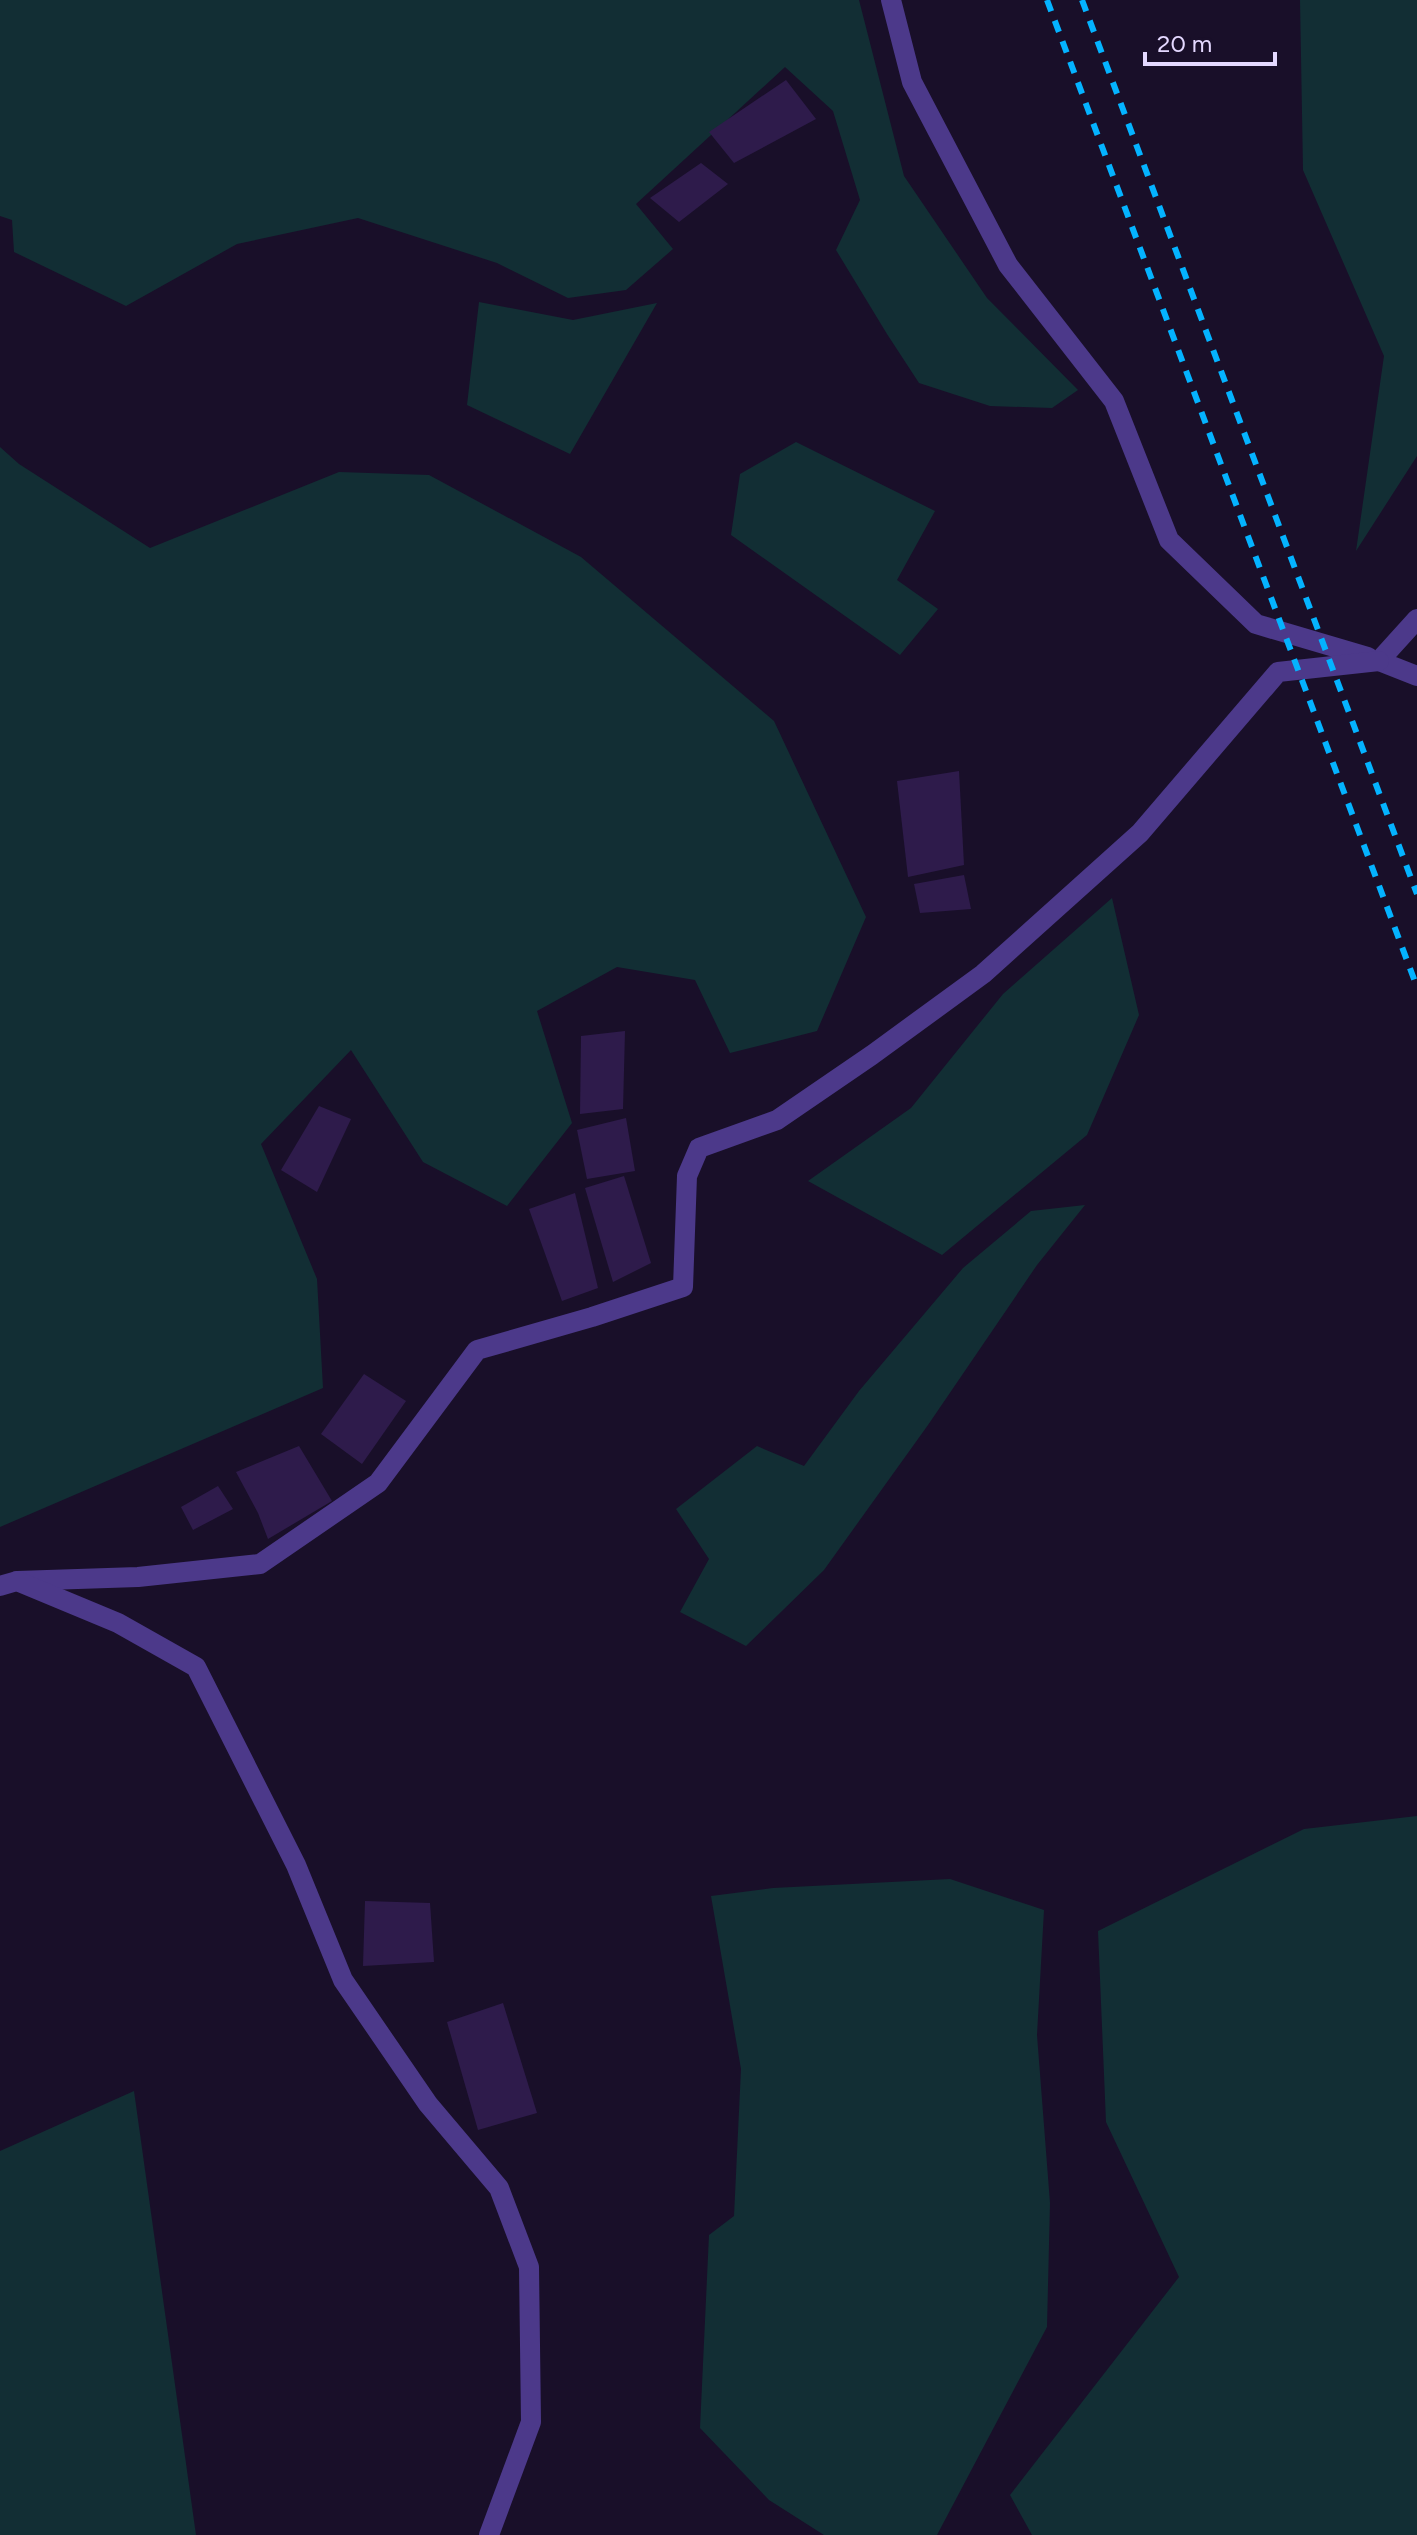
<svg xmlns="http://www.w3.org/2000/svg" width="1417" height="2535" font-family="Figtree,sans-serif">
	<style>
		.green { fill: #122e34 }
		.building { fill: #2e1b4b }
		.lines { fill: none; stroke-linecap: round; stroke-linejoin: round }
		.minor { stroke: #4c398a; stroke-width: 20 }
		.rail { stroke: #04b3ff; stroke-width: 6; stroke-dasharray: 12 10; stroke-linecap: butt }
	</style>
	<rect width="100%" height="100%" fill="#190f29"/>
	<g class="green">
		<path d="M0,0H859L904,176L987,298L1078,390L1052,408L990,406L919,383L887,334L836,250L860,200L833,111L785,67L636,204L673,249L626,290L568,298L497,263L358,218L237,244L126,306L14,252L12,220L0,216Z"/>
		<path d="M1300,0H1417V456L1356,551L1384,356L1303,170Z"/>
		<path d="M479,302L573,320L657,303L570,454L467,405Z"/>
		<path d="M796,442L935,511L897,580L938,609L900,655L731,535L740,474Z"/>
		<path d="M0,447L19,464L150,548L339,472L429,475L581,557L774,721L866,917L817,1031L730,1053L695,980L617,967L537,1011L572,1123L507,1206L423,1162L351,1050L261,1144L317,1279L323,1388L0,1527Z"/>
		<path d="M1112,898L1139,1015L1087,1135L942,1255L808,1181L911,1108L1003,994Z"/>
		<path d="M1085,1205L1037,1265L928,1425L824,1570L746,1646L680,1612L709,1559L676,1509L757,1446L804,1466L859,1391L963,1268L1031,1211Z"/>
		<path d="M1417,1816V2535H1032L1010,2495L1179,2277L1106,2122L1098,1931L1304,1829Z"/>
		<path d="M950,1879L1044,1910L1037,2035L1050,2203L1047,2327L937,2535H824L769,2500L700,2428L709,2235L734,2216L741,2069L711,1896L773,1888Z"/>
		<path d="M134,2091L196,2535H0V2151Z"/>
	</g>
	<g class="building">
		<path d="M786,80L816,119L734,163L709,132Z"/>
		<path d="M701,163L728,184L679,222L650,198Z"/>
		<path d="M959,771L964,865L908,877L897,781Z"/>
		<path d="M964,875L971,909L920,913L914,884Z"/>
		<path d="M625,1031L623,1109L580,1114L581,1036Z"/>
		<path d="M319,1106L351,1119L317,1192L281,1170Z"/>
		<path d="M626,1118L635,1171L587,1179L577,1130Z"/>
		<path d="M624,1176L651,1263L613,1282L585,1188Z"/>
		<path d="M575,1193L598,1288L562,1301L529,1209Z"/>
		<path d="M364,1374L406,1401L362,1464L321,1434Z"/>
		<path d="M299,1446L332,1501L268,1539L258,1513L236,1472Z"/>
		<path d="M218,1486L233,1509L193,1530L181,1507Z"/>
		<path d="M365,1901L430,1903L434,1962L363,1966Z"/>
		<path d="M503,2003L537,2113L478,2130L447,2022Z"/>
	</g>
	<g class="lines">
		<g class="minor">
			<path d="M891,0L912,82L1008,265L1114,401L1169,540L1256,624L1368,657"/>
			<path d="M1417,619L1379,661L1417,676"/>
			<path d="M17,1581L138,1577L260,1564L378,1483L477,1350L592,1317L683,1287L687,1176L699,1148L777,1120L872,1055L983,974L1140,833L1278,672L1379,661"/>
			<path d="M0,1586L17,1581L118,1623L196,1667L296,1865L343,1980L428,2104L499,2188L529,2267L531,2422L489,2535"/>
		</g>
		<g class="rail">
			<path d="M1047,0L1417,987"/>
			<path d="M1082,0L1417,894"/>
		</g>
	</g>
	<path d="M1145 52v12h130v-12" fill="none" stroke="#e4d8ff" stroke-width="4"/>
	<text x="1157" y="52" font-size="24" fill="#e4d8ff" stroke="#190f29" stroke-width="6" paint-order="stroke">20 m</text>
</svg>
